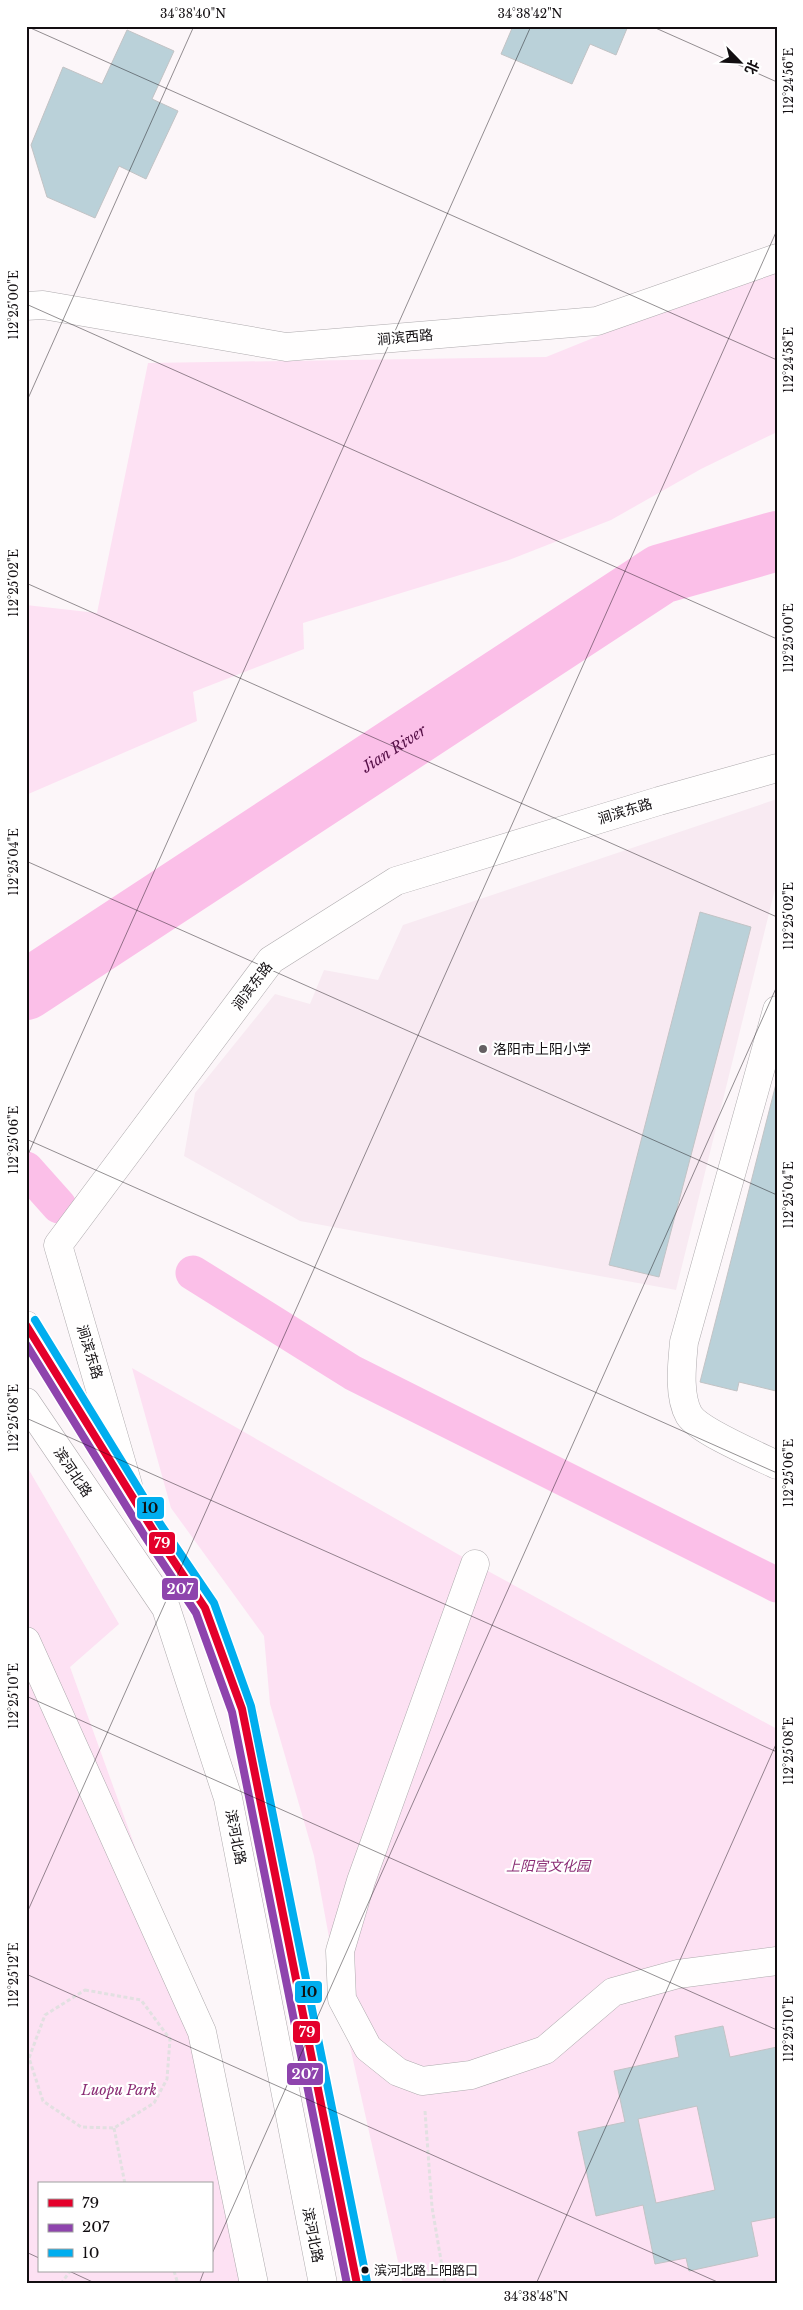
<svg xmlns="http://www.w3.org/2000/svg" width="803" height="2310" font-family="'Libre Baskerville','Noto Sans SC',serif">
	<style>
		.built { fill: #f8eaf2 }
		.green { fill: #fde1f3; fill-rule: evenodd }
		.lines { fill: none; stroke-linecap: round; stroke-linejoin: round }
		.canal { stroke: #fbbfe8; stroke-width: 35 }
		.river { stroke: #fbbfe8; stroke-width: 60 }
		.building { fill: #bad1d9; stroke: #c2c3c5; fill-rule: evenodd }
		.minor-casing { stroke: #aeaaad; stroke-width: 29 }
		.major-casing { stroke: #aeaaad; stroke-width: 29 }
		.path { stroke: #e2e0e1; stroke-width: 3; stroke-dasharray: 4 2.5; stroke-linecap: butt }
		.minor { stroke: #fffefe; stroke-width: 28 }
		.major { stroke: #fffefe; stroke-width: 28 }
		.bus-1-casing { stroke: #fff; stroke-width: 11 }
		.bus-2-casing { stroke: #fff; stroke-width: 11 }
		.bus-3-casing { stroke: #fff; stroke-width: 11 }
		.bus-1 { stroke: #e4002b; stroke-width: 8 }
		.bus-2 { stroke: #8e44ad; stroke-width: 8 }
		.bus-3 { stroke: #00aeef; stroke-width: 8 }
		.ticks { fill: none; stroke: #120e11; stroke-width: 1; stroke-opacity: 0.45 }
		.poi-dot { fill: #645f62; stroke: #fff; stroke-width: 2 }
		.bus-dot { fill: #120e11; stroke: #fff; stroke-width: 2 }
		.labels { text-anchor: middle; stroke-width: 4.5; stroke-linejoin: round; paint-order: stroke }
		.bus-label { font-size: 13px; fill: #120e11; stroke: #fff; text-anchor: start }
		.street-label { font-size: 14px; fill: #120e11; stroke: #fff }
		.poi-label { font-size: 14px; fill: #120e11; stroke: #fff; text-anchor: start }
		.park-label { font-size: 14px; font-style: italic; fill: #8a2c74; stroke: #fff }
		.water-label { font-size: 15px; font-style: italic; fill: #560f47; stroke: #fff }
		.line-badge { stroke: #fff; stroke-width: 2 }
		.badge-label { font-size: 14px; text-anchor: middle; font-weight: bold; fill: #fff }
		.pale-badge-label { font-size: 14px; text-anchor: middle; font-weight: bold; fill: #111 }
		.neatline { fill: none; stroke: #120e11; stroke-width: 2 }
		.ticks-label { font-size: 12px; text-anchor: middle; fill: #120e11 }
	</style>
	<rect width="100%" height="100%" fill="#fcf6f9"/>
	<path class="built" d="M777,799V881L676,1290L300,1221L184,1156L195,1093L275,994L310,1004L324,970L378,980L403,925Z"/>
	<g class="green">
		<path d="M777,264V432L701,469L611,520L509,560L303,623L304,649L193,692L197,721L26,795V605L97,613L148,363L546,357Z"/>
		<path d="M132,1368L475,1564L777,1729V2284H403L345,2024L314,1856L270,1704L264,1636L171,1508Z"/>
		<path d="M26,1465L119,1624L70,1667L202,2032L254,2284H26ZM39,2184H211V2271H39Z"/>
	</g>
	<g class="lines">
		<g class="canal">
			<path d="M26,1169L59,1206"/>
			<path d="M193,1273L353,1373L777,1585"/>
		</g>
		<path class="river" id="s1" d="M26,990L661,574L777,541"/>
	</g>
	<g class="building">
		<path d="M513,26H628L616,55L590,44L572,84L501,54Z"/>
		<path d="M127,30L174,51L152,99L178,111L146,179L119,166L95,218L47,197L31,145L63,67L102,84Z"/>
		<path d="M700,912L751,927L659,1277L609,1265Z"/>
		<path d="M777,1080V1389L776,1391L739,1382L737,1391L700,1382Z"/>
		<path d="M723,2026L730,2057L777,2047V2217L751,2222L758,2256L689,2271L686,2258L655,2264L643,2205L596,2216L578,2132L625,2122L614,2071L679,2057L675,2036ZM697,2106L715,2190L656,2203L638,2119Z"/>
	</g>
	<g class="lines">
		<defs>
			<g id="minor">
				<path d="M26,306L43,305L286,347L597,321L777,258"/>
				<path d="M777,1010L684,1342C682,1364 678,1395 689,1415C699,1431 758,1456 777,1465"/>
				<path d="M128,1485L58,1245L271,960L396,881L659,801L777,768"/>
				<path d="M475,1564L361,1881L340,1951L342,1999L368,2048L398,2072L422,2081L471,2075L545,2050L613,1992L678,1974L777,1961"/>
				<path d="M26,1641L202,2032L254,2284"/>
			</g>
			<g id="major">
				<path d="M26,1325L153,1530L205,1608L242,1709L357,2284"/>
				<path d="M26,1402L166,1608L228,1798L323,2284"/>
			</g>
		</defs>
		<use href="#minor" class="minor-casing"/>
		<use href="#major" class="major-casing"/>
		<g class="path">
			<path d="M85,1990L141,2000L170,2039L167,2079L154,2103L114,2128L81,2127L43,2101L29,2058L45,2015Z"/>
			<path d="M425,2111L432,2207L445,2284"/>
			<path d="M114,2128L125,2184"/>
			<path d="M174,2271L178,2284"/>
			<path d="M61,2284L70,2271"/>
		</g>
		<use href="#minor" class="minor"/>
		<use href="#major" class="major"/>
		<defs>
			<path id="bus-1" d="M26,1325L153,1530L205,1608L242,1709L357,2284"/>
			<path id="bus-2" d="M26,1344L144,1535L196,1613L232,1712L347,2284"/>
			<path id="bus-3" d="M35,1320L161,1525L214,1603L251,1706L367,2282"/>
		</defs>
		<use href="#bus-1" class="bus-1-casing"/>
		<use href="#bus-2" class="bus-2-casing"/>
		<use href="#bus-3" class="bus-3-casing"/>
		<use href="#bus-1" class="bus-1"/>
		<use href="#bus-2" class="bus-2"/>
		<use href="#bus-3" class="bus-3"/>
	</g>
	<path class="ticks" d="M26,26L777,360M651,26L777,82M26,304L777,639M26,403L194,26M26,583L777,917M26,861L777,1195M26,1139L777,1473M26,1159L531,26M26,1418L777,1752M26,1696L777,2030M26,1915L777,230M26,1974L722,2284M26,2252L39,2258M211,2256L777,986M69,2271L97,2284M199,2284L204,2271M536,2284L777,1742"/>
	<circle class="poi-dot" cx="483" cy="1049" r="5"/>
	<circle class="bus-dot" cx="365" cy="2270" r="4.5"/>
	<g class="labels">
		<g class="bus-label">
			<text x="374" y="2275">滨河北路上阳路口</text>
		</g>
		<g class="street-label">
			<text transform="translate(405 337) rotate(-5)" y="5">涧滨西路</text>
			<text transform="translate(625 811) rotate(-17)" y="5">涧滨东路</text>
			<text transform="translate(252 986) rotate(-53)" y="5">涧滨东路</text>
			<text transform="translate(90 1352) rotate(73)" y="5">涧滨东路</text>
			<text transform="translate(73 1472) rotate(56)" y="5">滨河北路</text>
			<text transform="translate(236 1837) rotate(79)" y="5">滨河北路</text>
			<text transform="translate(313 2235) rotate(79)" y="5">滨河北路</text>
		</g>
		<g class="poi-label">
			<text x="493" y="1054">洛阳市上阳小学</text>
		</g>
		<g class="park-label">
			<text x="548" y="1871">上阳宫文化园</text>
			<text x="119" y="2095">Luopu Park</text>
		</g>
		<g class="water-label">
			<text dy="5" stroke="none"><textPath href="#s1" startOffset="440">Jian River</textPath></text>
		</g>
	</g>
	<g class="line-badge">
		<rect x="136" y="1496" width="29" height="24" rx="5" fill="#00aeef"/>
		<rect x="148" y="1531" width="28" height="24" rx="5" fill="#e4002b"/>
		<rect x="161" y="1577" width="38" height="24" rx="5" fill="#8e44ad"/>
		<rect x="294" y="1980" width="29" height="24" rx="5" fill="#00aeef"/>
		<rect x="292" y="2020" width="29" height="24" rx="5" fill="#e4002b"/>
		<rect x="286" y="2062" width="38" height="24" rx="5" fill="#8e44ad"/>
	</g>
	<g class="badge-label">
		<text x="162" y="1548">79</text>
		<text x="180" y="1594">207</text>
		<text x="307" y="2037">79</text>
		<text x="305" y="2079">207</text>
	</g>
	<g class="pale-badge-label">
		<text x="150" y="1513">10</text>
		<text x="309" y="1997">10</text>
	</g>
	<rect width="803" height="2310" fill="none" stroke="#ffffff" stroke-width="55"/>
	<rect x="38" y="2182" width="175" height="90" fill="#ffffff" stroke="#a09fa0"/>
	<rect x="48" y="2199" width="25" height="8" fill="#e4002b" stroke="#a09fa0"/>
	<text x="82" y="2208" font-size="15" fill="#120e11">79</text>
	<rect x="48" y="2224" width="25" height="8" fill="#8e44ad" stroke="#a09fa0"/>
	<text x="82" y="2232" font-size="15" fill="#120e11">207</text>
	<rect x="48" y="2249" width="25" height="8" fill="#00aeef" stroke="#a09fa0"/>
	<text x="82" y="2258" font-size="15" fill="#120e11">10</text>
	<g transform="translate(740 62) rotate(114)" stroke="#ffffff" stroke-width="4" paint-order="stroke">
	<path d="M0-4L9 19L0 12L-9 19Z" fill="#120e11"/>
	<text y="-8" font-size="14" font-weight="bold" text-anchor="middle" fill="#120e11">北</text>
	</g>
	<rect x="28" y="28" width="748" height="2254" class="neatline"/>
	<g class="ticks-label">
		<text x="193" y="18">34°38'40"N</text>
		<text x="530" y="18">34°38'42"N</text>
		<text transform="translate(789 81) rotate(-90)" y="4">112°24'56"E</text>
		<text transform="translate(14 305) rotate(-90)" y="4">112°25'00"E</text>
		<text transform="translate(789 360) rotate(-90)" y="4">112°24'58"E</text>
		<text transform="translate(14 583) rotate(-90)" y="4">112°25'02"E</text>
		<text transform="translate(789 638) rotate(-90)" y="4">112°25'00"E</text>
		<text transform="translate(14 862) rotate(-90)" y="4">112°25'04"E</text>
		<text transform="translate(789 916) rotate(-90)" y="4">112°25'02"E</text>
		<text transform="translate(14 1140) rotate(-90)" y="4">112°25'06"E</text>
		<text transform="translate(789 1195) rotate(-90)" y="4">112°25'04"E</text>
		<text transform="translate(14 1418) rotate(-90)" y="4">112°25'08"E</text>
		<text transform="translate(789 1473) rotate(-90)" y="4">112°25'06"E</text>
		<text transform="translate(14 1696) rotate(-90)" y="4">112°25'10"E</text>
		<text transform="translate(789 1751) rotate(-90)" y="4">112°25'08"E</text>
		<text transform="translate(14 1975) rotate(-90)" y="4">112°25'12"E</text>
		<text transform="translate(789 2029) rotate(-90)" y="4">112°25'10"E</text>
		<text x="536" y="2301">34°38'48"N</text>
	</g>
</svg>
